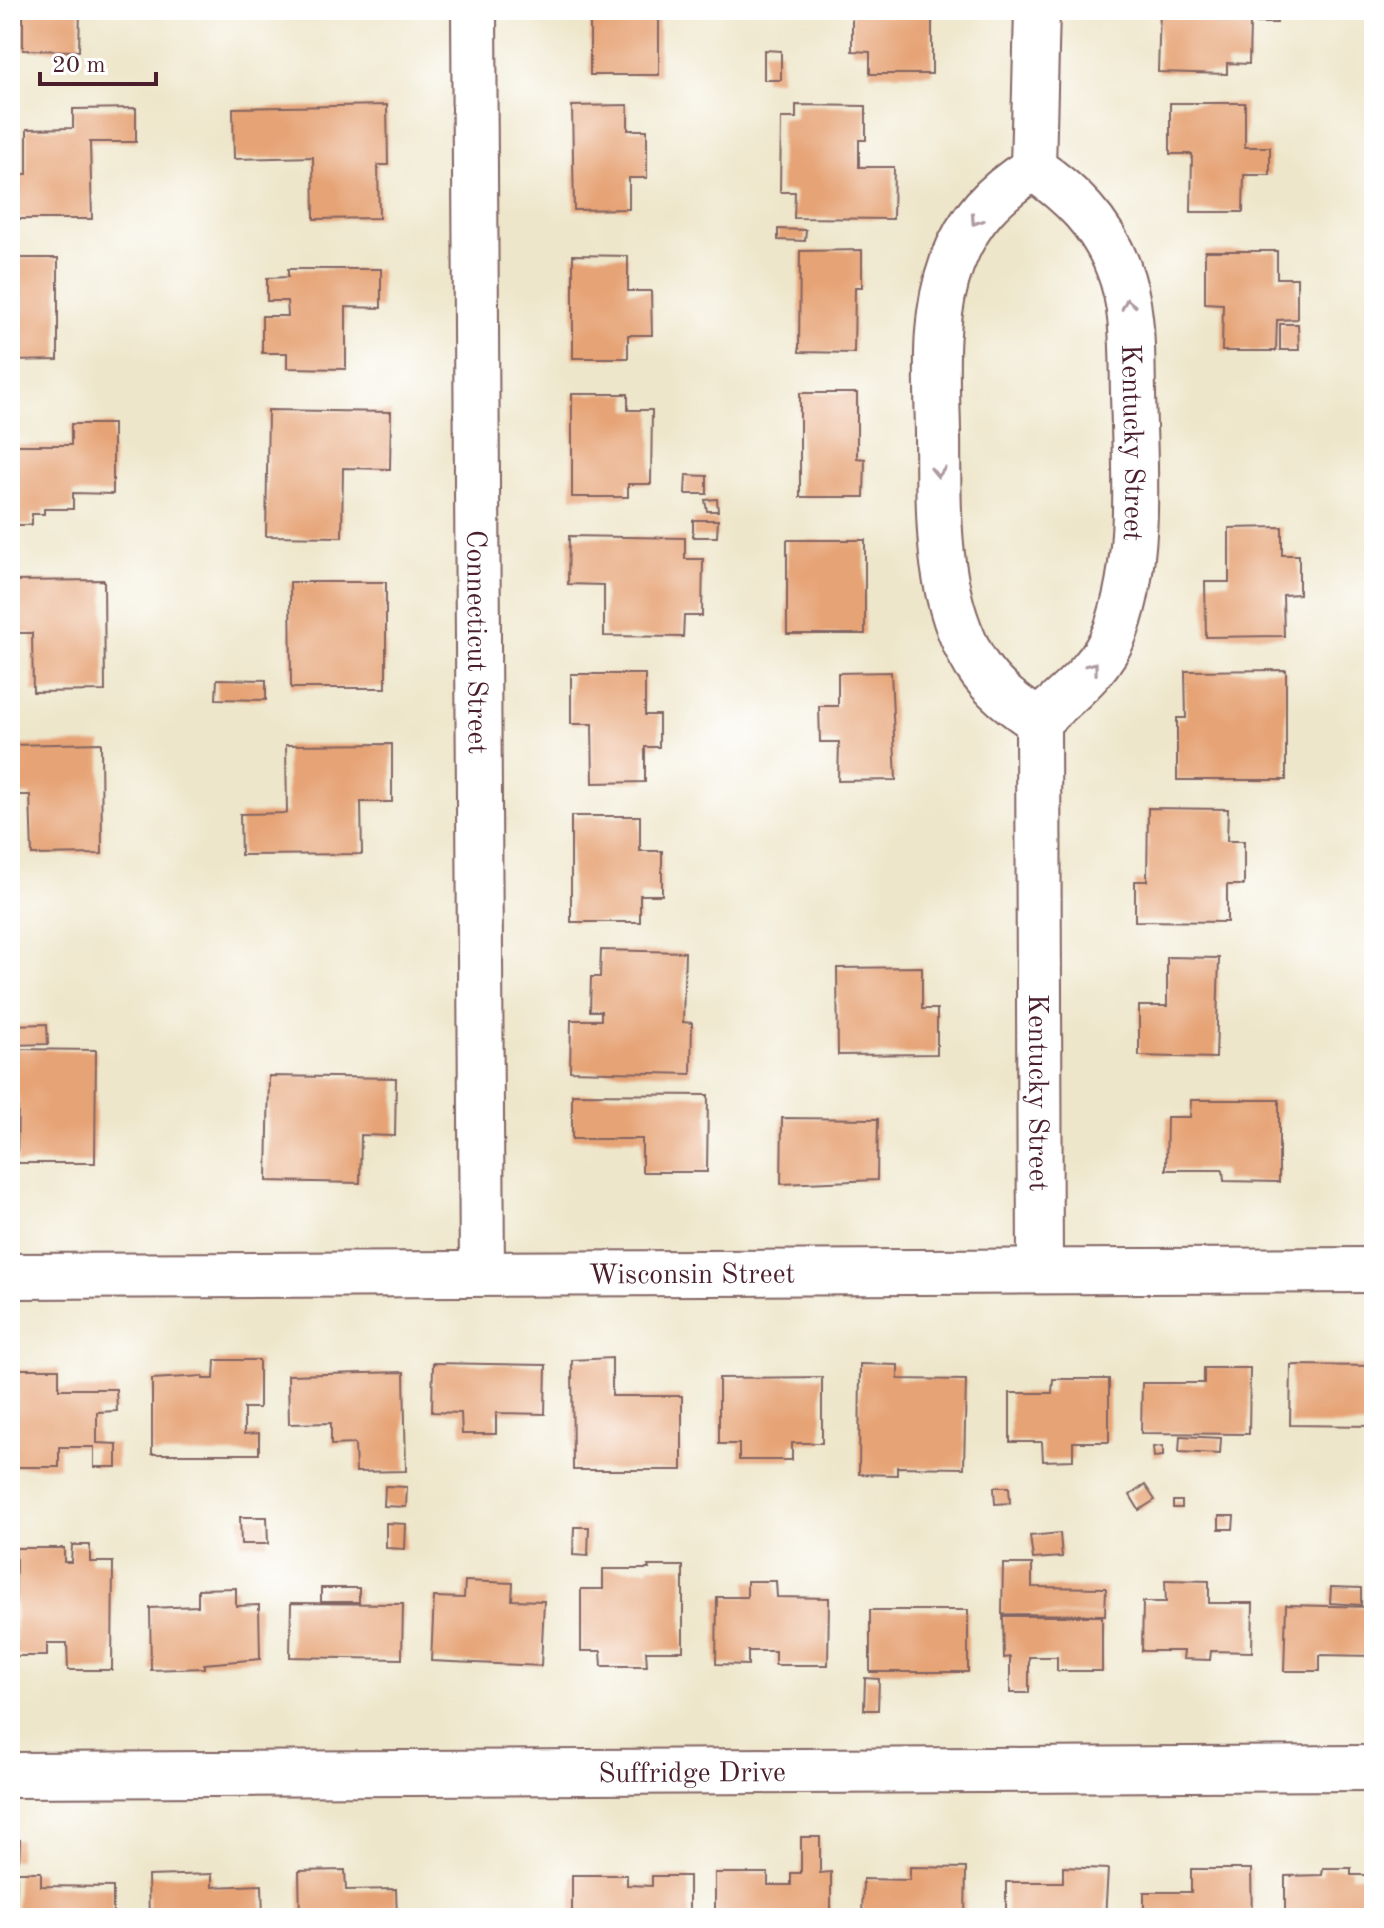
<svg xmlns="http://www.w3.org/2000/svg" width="1384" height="1928" font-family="'Old Standard TT',serif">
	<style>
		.building { fill: #e6a375 }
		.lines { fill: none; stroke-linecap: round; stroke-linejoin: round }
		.minor-casing { stroke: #836563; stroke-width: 48 }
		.minor { stroke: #fff; stroke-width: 44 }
		.oneway { stroke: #ae9aa0 }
		.labels { text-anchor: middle; stroke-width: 8; stroke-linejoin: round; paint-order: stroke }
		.street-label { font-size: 28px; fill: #4a1f2b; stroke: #fff }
	</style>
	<rect width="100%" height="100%" fill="#fff"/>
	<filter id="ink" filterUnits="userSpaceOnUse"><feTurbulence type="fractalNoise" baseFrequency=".0125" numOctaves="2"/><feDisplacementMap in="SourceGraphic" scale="16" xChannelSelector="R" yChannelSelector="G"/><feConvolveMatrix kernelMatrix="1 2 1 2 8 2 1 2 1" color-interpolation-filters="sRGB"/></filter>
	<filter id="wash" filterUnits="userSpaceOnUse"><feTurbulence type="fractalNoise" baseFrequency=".006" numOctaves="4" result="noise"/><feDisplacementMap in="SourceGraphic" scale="32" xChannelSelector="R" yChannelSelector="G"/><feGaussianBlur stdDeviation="1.8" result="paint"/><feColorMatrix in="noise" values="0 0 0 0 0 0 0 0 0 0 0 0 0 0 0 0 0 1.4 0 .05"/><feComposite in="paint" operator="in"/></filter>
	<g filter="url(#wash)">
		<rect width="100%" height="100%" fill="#eee6ca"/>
		<g id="blocks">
			<g class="building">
				<path d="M23,10H80L79,51L23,50Z"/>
				<rect x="590" y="10" width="69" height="65"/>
				<path d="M852,10H940V15L932,16V74H870V52L852,51Z"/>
				<path d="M1160,10H1277V23H1250L1249,64L1227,63V74L1158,72Z"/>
				<path d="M764,50L781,51V80H764Z"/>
				<path d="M1170,103H1245V147H1270V175H1244L1243,212H1191L1192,154H1170Z"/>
				<path d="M387,105L388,165H378L379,218L314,219L313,157L234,159L233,108Z"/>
				<path d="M628,105V130H647V178H629V209L574,210L572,106Z"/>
				<path d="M796,105L866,106V140H859V167H894L893,219L794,218L795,192H780L781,118H796Z"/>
				<path d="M136,108V142H90L92,219H10V174H27V129L73,128V109Z"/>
				<path d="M778,229L806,230L805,241L778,240Z"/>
				<path d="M862,250V287H855L854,353L799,352L800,251Z"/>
				<path d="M1205,251H1277V278H1297V319L1277,320L1276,351H1222L1223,304L1205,303Z"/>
				<path d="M573,255L628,256V291H651L652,335H628V358H573Z"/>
				<path d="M10,258H58V360L10,361Z"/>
				<path d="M288,269H381V308L346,307V369L287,368V353H262V316H288L287,301H267V278L288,277Z"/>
				<path d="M1280,324H1298L1299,350H1280Z"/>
				<path d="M800,393H857V458L865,459L864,497H800Z"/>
				<path d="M572,394H628V410H652L651,484H628V497H572Z"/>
				<path d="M268,410L391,412L390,469L343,468L342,537L266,536Z"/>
				<path d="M71,424H113V494L73,493V509H44V514H32V525H10L13,445H71Z"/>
				<path d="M686,475L707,476V494H685Z"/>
				<path d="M717,499L718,511H707L705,500Z"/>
				<path d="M693,520H718L717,537H693Z"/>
				<path d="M1282,527V555H1299V594L1283,595L1284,636L1206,637L1205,582H1229V528Z"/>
				<path d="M569,536L685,538V559H703L702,616H684L683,637L604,636V585L568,584Z"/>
				<rect x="787" y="540" width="78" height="94"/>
				<path d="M104,580L105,691L33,692L32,633H10V581Z"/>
				<path d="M290,582H386V688H291Z"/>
				<path d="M1286,670V780H1177V718H1186L1185,671Z"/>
				<path d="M891,672L896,780L838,781L839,742H820L819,706H838V673Z"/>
				<path d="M571,674H645V715H659V747H645V782L593,783L592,724H571Z"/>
				<path d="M217,679L266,680V700L216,699Z"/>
				<path d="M101,743L102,854L32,855L30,795H10V745Z"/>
				<path d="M392,744V802H361L362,854L241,855L240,814L287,813L286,745Z"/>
				<path d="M1148,808L1228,809L1227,841H1244V885H1227V922L1135,921V881H1147Z"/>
				<path d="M571,816H640V851H662V895H640V922H571Z"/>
				<path d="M601,950L685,952L683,1022L692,1023L691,1074L570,1071L571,1020H601V1011H590L591,977H600Z"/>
				<path d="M1167,957L1219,958L1216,1058L1139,1056V1006H1167Z"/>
				<path d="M922,967V1009H937V1054L838,1055L837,968Z"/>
				<path d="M47,1024L48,1044L10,1045V1025Z"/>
				<path d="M10,1049L96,1050L95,1163H17L18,1095H10Z"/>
				<path d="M269,1076L396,1078L395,1136L361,1135L360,1183L267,1181Z"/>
				<path d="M572,1094L708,1095L707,1172H642V1139H572Z"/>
				<path d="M1191,1100H1279V1182L1224,1181L1223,1170H1166L1167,1117H1190Z"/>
				<path d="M782,1118L878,1119L877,1180L781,1184Z"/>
				<path d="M612,1358V1396H682V1470H573L572,1360Z"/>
				<path d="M215,1360H259V1408H244V1434L259,1433V1454H152V1379L203,1376V1379H214Z"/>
				<path d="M433,1363L546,1365L545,1414L496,1413V1434H462L461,1413L432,1412Z"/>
				<path d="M860,1364L898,1365V1379L966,1380L964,1468L897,1467V1475L859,1474Z"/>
				<path d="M1291,1365L1374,1366V1426L1290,1425Z"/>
				<path d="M1204,1368H1250L1249,1434L1141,1433L1142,1383H1204Z"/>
				<path d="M10,1369H59V1389H116L117,1411L97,1412V1443L117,1444V1467H94V1447H59V1467H10Z"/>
				<path d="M404,1372L406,1471L356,1472L355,1444L331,1445V1423L289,1424L288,1375Z"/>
				<path d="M822,1377V1443H792V1460H739V1444H719V1378Z"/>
				<path d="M1053,1379H1109V1442H1073V1460L1043,1461L1042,1442H1010V1393H1052Z"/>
				<path d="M1180,1436L1221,1438L1220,1454L1179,1452Z"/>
				<path d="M1163,1446V1456L1154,1457L1153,1447Z"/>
				<path d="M1145,1485L1155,1500L1139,1510L1130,1495Z"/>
				<path d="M385,1486L407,1487L406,1507L384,1506Z"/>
				<path d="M994,1487H1009L1010,1503L995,1504Z"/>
				<rect x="1173" y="1501" width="9" height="7"/>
				<path d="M1219,1516H1234L1233,1529H1219Z"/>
				<path d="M240,1517H267L268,1544H241Z"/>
				<path d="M386,1523L406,1524L405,1549L386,1548Z"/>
				<path d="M574,1527H589L588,1556L573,1555Z"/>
				<path d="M1060,1533L1062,1557L1033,1559L1030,1536Z"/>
				<path d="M72,1545H90V1562H113L112,1670H68L67,1643H47V1656H15L16,1548H64V1562H71Z"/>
				<path d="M1003,1564H1032V1587L1106,1588L1105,1615L1002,1614Z"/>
				<path d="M648,1566H683V1651H646L647,1666H602L601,1651H581V1589H603V1569H649Z"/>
				<path d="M1165,1580L1209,1581V1603H1253L1252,1652L1211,1651L1210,1660L1183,1659L1184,1651H1142L1143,1602H1166Z"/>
				<path d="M465,1581L513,1583L512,1600L544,1601L541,1666L431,1661L434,1597L464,1598Z"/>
				<path d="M747,1581H776L777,1597L829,1598L828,1665H775V1651H748V1665L716,1664L717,1597H747Z"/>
				<path d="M1331,1587L1361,1588V1605L1330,1603Z"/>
				<path d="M236,1588V1606L259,1605L260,1659L204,1664V1668L151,1670L150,1608L198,1606V1589Z"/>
				<rect x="321" y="1588" width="38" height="14"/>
				<path d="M291,1603L403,1604L402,1659L290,1657Z"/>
				<path d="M1286,1605L1374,1607V1656L1320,1655V1671H1284Z"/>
				<rect x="870" y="1610" width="98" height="62"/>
				<path d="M1003,1616H1102V1671H1057V1657H1029V1693H1010V1657L1004,1658Z"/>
				<path d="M865,1678L879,1679L878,1710H864Z"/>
				<path d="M801,1837H820V1873L831,1872V1918H715V1873H768V1885H791V1873H801Z"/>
				<path d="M10,1840H20L19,1860H10Z"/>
				<path d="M910,1867L966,1868L965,1918H862L863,1879L910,1880Z"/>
				<path d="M1063,1867L1108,1869L1105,1918H1006V1882H1063Z"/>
				<path d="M1323,1868H1351V1875H1374V1918H1285V1876L1322,1875Z"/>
				<path d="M1191,1869H1251L1252,1918H1144V1892H1191Z"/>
				<path d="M345,1870L346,1890L396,1889L397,1918H300L299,1871Z"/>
				<path d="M17,1872H41V1886L113,1887V1918H10V1914H16Z"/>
				<path d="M212,1874V1887L262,1885L263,1918H149L148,1876Z"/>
				<path d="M572,1875H627V1885L652,1886V1876H689V1918H572Z"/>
			</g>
		</g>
	</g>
	<g filter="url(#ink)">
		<use href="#blocks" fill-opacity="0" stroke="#836563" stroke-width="2"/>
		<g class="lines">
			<defs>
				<g id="minor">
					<path id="s1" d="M474,10L482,1273"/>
					<path id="s2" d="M1033,168C1070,193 1101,223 1118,267C1134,307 1132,351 1133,394C1135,471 1142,556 1116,630C1102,669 1067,694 1038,721L1040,1271"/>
					<path d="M1033,168C994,193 969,218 952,263C932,317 937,376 938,432C939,510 934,595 976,664C992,689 1014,705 1038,721"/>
					<path d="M1033,168L1037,10"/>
					<path id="s3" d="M10,1276L1374,1270"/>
					<path id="s4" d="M10,1775L1374,1768"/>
				</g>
			</defs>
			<use href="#minor" class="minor-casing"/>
			<use href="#minor" class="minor"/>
		</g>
		<defs><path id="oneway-chevron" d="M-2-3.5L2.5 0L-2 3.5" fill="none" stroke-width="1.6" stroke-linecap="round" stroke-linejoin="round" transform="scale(2)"/></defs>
		<g class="oneway">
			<use href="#oneway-chevron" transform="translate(976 220) rotate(124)"/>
			<use href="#oneway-chevron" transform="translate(1128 304) rotate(-102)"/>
			<use href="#oneway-chevron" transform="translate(938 472) rotate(89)"/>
			<use href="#oneway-chevron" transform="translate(1093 667) rotate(-52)"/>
		</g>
	</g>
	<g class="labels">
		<g class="street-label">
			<text dy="10" stroke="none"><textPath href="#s2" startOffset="310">Kentucky Street</textPath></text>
			<text dy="10" stroke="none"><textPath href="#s1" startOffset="632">Connecticut Street</textPath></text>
			<text dy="10" stroke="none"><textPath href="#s2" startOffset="992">Kentucky Street</textPath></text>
			<text dy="10" stroke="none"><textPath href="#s3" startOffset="682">Wisconsin Street</textPath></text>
			<text dy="10" stroke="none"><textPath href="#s4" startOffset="682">Suffridge Drive</textPath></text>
		</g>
	</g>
	<rect width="1384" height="1928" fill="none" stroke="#fff" stroke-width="40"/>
	<path d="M40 72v12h116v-12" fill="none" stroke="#4a1f2b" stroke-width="4"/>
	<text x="52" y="72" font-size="24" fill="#4a1f2b" stroke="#ffffff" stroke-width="6" paint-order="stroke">20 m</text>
</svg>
